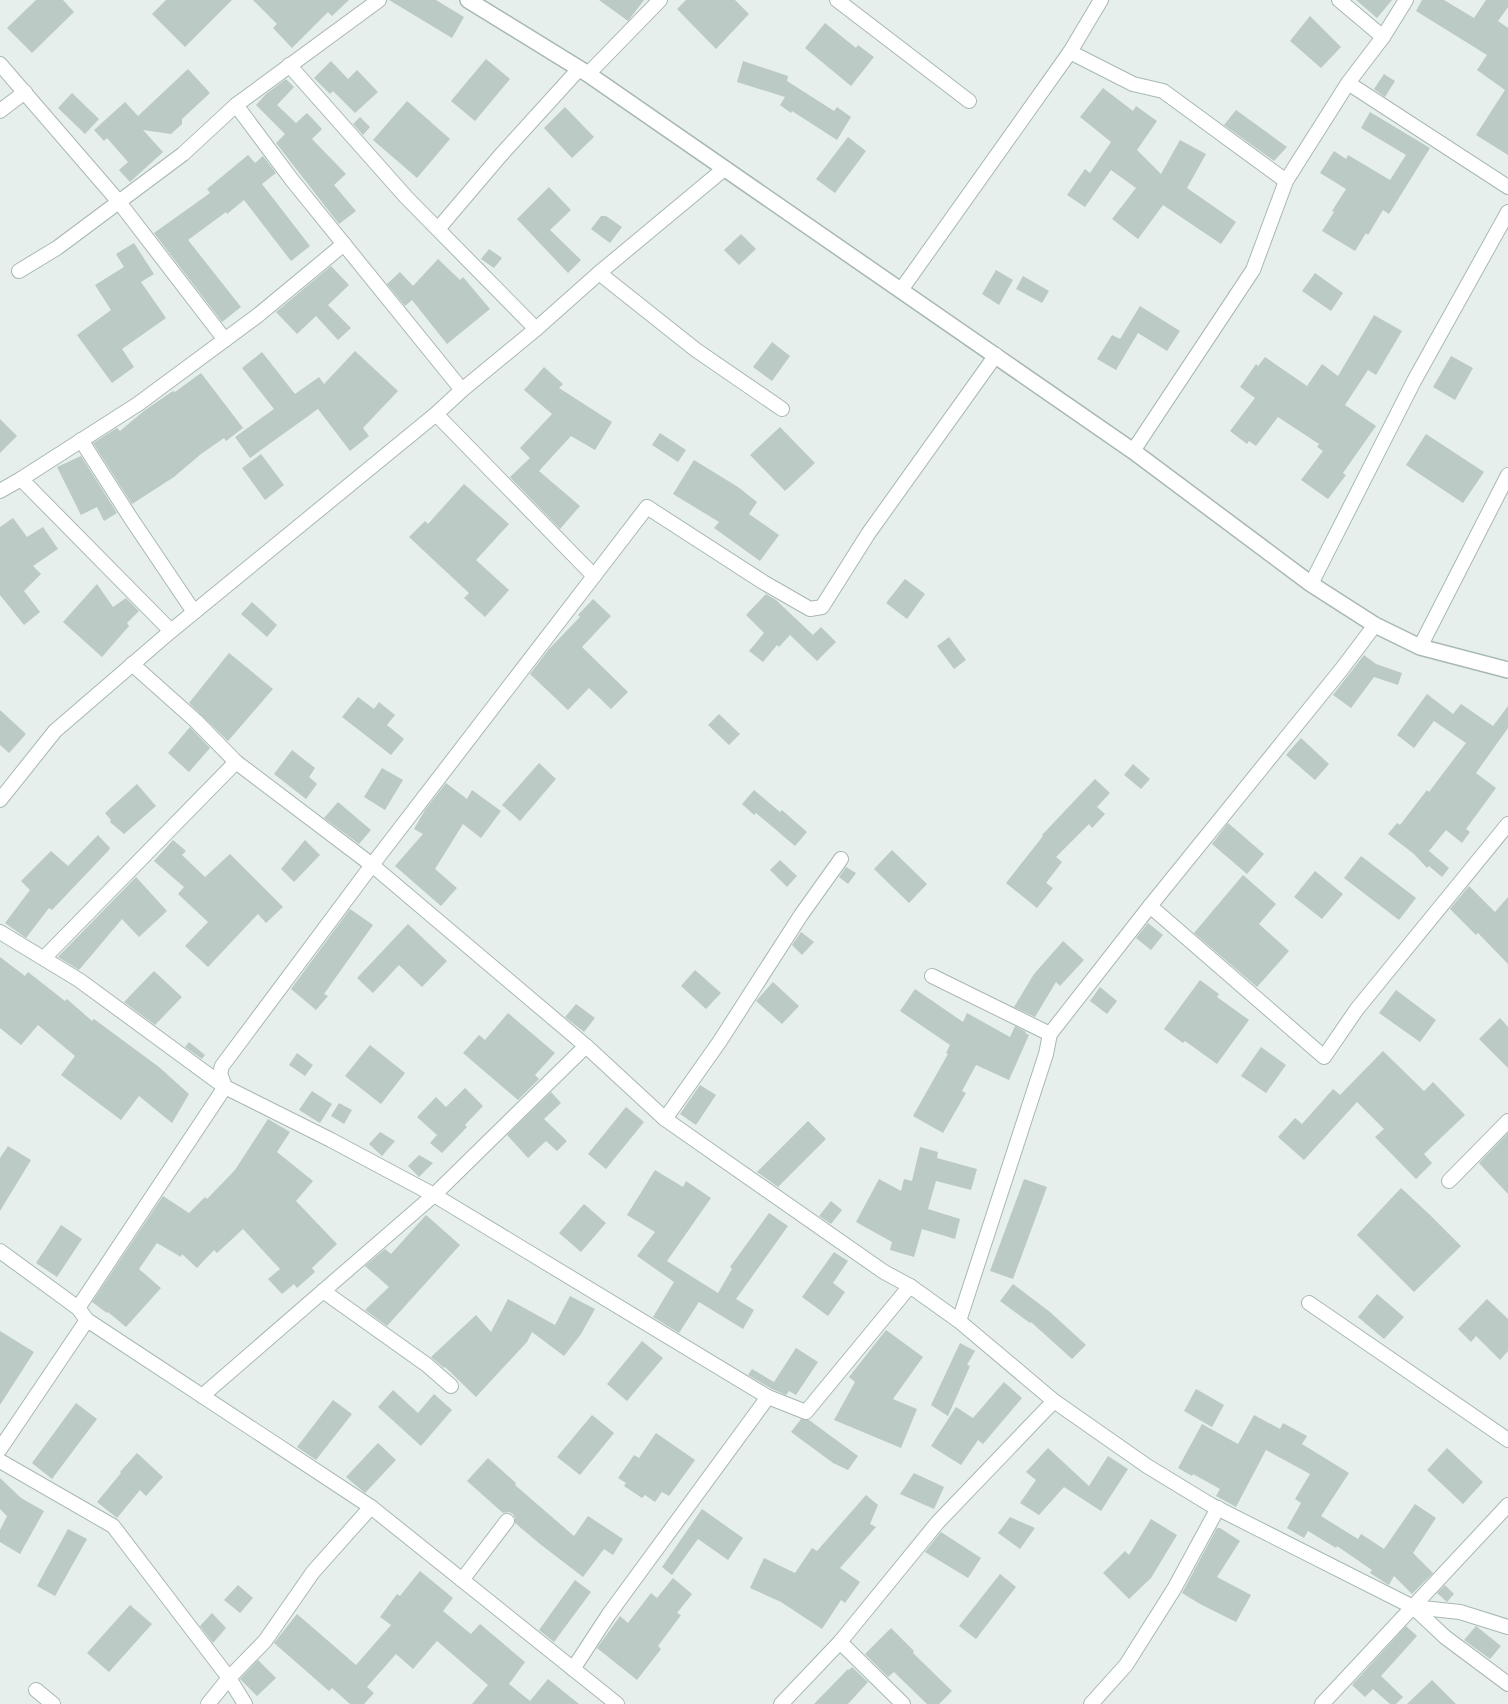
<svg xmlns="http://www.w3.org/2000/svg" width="1508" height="1704" font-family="Signika,sans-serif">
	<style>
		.building { fill: #bbcac4 }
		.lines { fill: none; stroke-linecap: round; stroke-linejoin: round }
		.minor-casing { stroke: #a8b8b2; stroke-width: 16 }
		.tertiary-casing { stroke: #a8b8b2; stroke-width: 18 }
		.minor { stroke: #fff; stroke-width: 14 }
		.tertiary { stroke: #fff; stroke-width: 15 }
	</style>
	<rect width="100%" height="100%" fill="#e6efeb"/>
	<g class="building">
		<path d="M36,0H63L74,12L32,53L7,28Z"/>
		<path d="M166,0H232L185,47L152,14Z"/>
		<path d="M253,0H349L332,16L328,12L292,48L273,28L277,24Z"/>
		<path d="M389,0H436L464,17L452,38Z"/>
		<path d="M599,0H644L628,21Z"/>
		<path d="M686,0H735L749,14L716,49L677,9Z"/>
		<path d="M1356,0H1392L1377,18Z"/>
		<path d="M1422,0H1444L1474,18L1486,0H1508V7L1498,21L1508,28V155L1476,135L1505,90L1477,70L1487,55L1416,11Z"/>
		<path d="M1310,16L1341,47L1321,68L1290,41Z"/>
		<path d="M825,23L856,48L858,45L874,57L851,86L805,48Z"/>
		<path d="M486,59L510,79L475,121L451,101Z"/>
		<path d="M331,61L348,79L357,70L378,92L355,113L333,91L330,94L314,78Z"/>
		<path d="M743,61L788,76L787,81L834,111L837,107L851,117L837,140L792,111L791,113L780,105L785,97L737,82Z"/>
		<path d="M188,69L210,93L182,119V124L171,134L143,130L163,152L130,182L119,170L128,162L107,138L104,141L94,130L125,102L138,116Z"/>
		<path d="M1384,74L1395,81L1385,97L1374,89Z"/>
		<path d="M286,79L294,87L277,105L296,123L307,113L322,129L312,139L346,174L334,185L356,211L339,224L276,143L285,134L256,105L266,94Z"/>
		<path d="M1103,88L1133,111L1136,106L1157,121L1137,150L1161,174L1180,140L1206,154L1187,188L1236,222L1221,244L1163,205L1138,239L1112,219L1136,188L1111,170L1085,207L1067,195L1085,169L1090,173L1111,142L1080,117Z"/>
		<path d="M72,93L99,119L85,134L58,108Z"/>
		<path d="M407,101L450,139L417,178L373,140Z"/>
		<path d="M565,107L594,137L572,158L544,128Z"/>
		<path d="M1236,110L1287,147L1274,161L1224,125Z"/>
		<path d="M1370,112L1430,148L1389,214L1383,210L1368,235L1366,233L1355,251L1322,231L1334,212L1332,211L1346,189L1320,173L1334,151L1346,159L1348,155L1390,180L1406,155L1361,128Z"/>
		<path d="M360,117L370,127L363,135L353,124Z"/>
		<path d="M848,137L866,151L835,193L816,179Z"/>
		<path d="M248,155L255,163L263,156L276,173L262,184L310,246L291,261L244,200L227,214L226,212L188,240L241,307L222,322L154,233L210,193L207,189Z"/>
		<path d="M549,187L571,210L550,230L581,260L568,273L517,219Z"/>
		<path d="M601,216H606L622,227L610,243L591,229Z"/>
		<path d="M741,234L756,249L739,265L724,250Z"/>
		<path d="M134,243L154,274L141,282L166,318L122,349L134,367L112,383L77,335L111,310L95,285L124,267L116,254Z"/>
		<path d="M489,249L502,258L494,268L481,259Z"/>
		<path d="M438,259L460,280L463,277L490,309L447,344L412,300L405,306L387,284L400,272L413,286Z"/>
		<path d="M331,266L349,285L328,305L351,328L338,340L316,316L297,334L276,312Z"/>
		<path d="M996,270L1013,280L999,305L982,294Z"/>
		<path d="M1315,273L1343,293L1331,311L1302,291Z"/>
		<path d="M1023,276L1049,291L1042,303L1016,289Z"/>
		<path d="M1140,306L1180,331L1167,351L1138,333L1116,370L1097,359L1112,335L1120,339Z"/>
		<path d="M1374,315L1402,331L1376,375L1368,370L1345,405L1376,426L1343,473L1346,475L1328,499L1301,480L1323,451L1317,447L1319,444L1278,417L1256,446L1249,441L1247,444L1230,431L1255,398L1240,387L1256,364L1258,366L1265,357L1307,386L1322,364L1338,376Z"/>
		<path d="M772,342L790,356L772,381L753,367Z"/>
		<path d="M355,351L398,391L363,428L369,436L350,451L318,409L250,458L235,437L274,409L242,368L262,352L295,394L319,377L324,384Z"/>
		<path d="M1451,356L1473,368L1455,400L1433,387Z"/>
		<path d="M544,367L563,384L559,388L612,422L595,450L571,436L539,471L580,506L560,529L510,477L530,458L520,448L552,414L524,390Z"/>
		<path d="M201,373L243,428L226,441L224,438L201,454L174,477L132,504L93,443L117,428L120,431L145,410L173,391L175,392Z"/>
		<path d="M0,419L17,436L0,453Z"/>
		<path d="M780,427L815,463L785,491L750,455Z"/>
		<path d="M660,433L686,450L678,462L652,445Z"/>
		<path d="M1426,434L1484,472L1463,503L1406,465Z"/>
		<path d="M261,454L284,485L265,500L242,468Z"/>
		<path d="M81,456L117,513L104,521L97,507L81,515L57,467Z"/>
		<path d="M694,460L738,487L757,502L749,514L779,535L760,561L714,528L719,522L673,494Z"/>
		<path d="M464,484L509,524L476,560L509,590L485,617L464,598L469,593L409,537L425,521L428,524Z"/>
		<path d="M13,518L27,537L43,527L58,549L33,566L41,574L24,591L40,612L24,625L0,595V527Z"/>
		<path d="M905,579L925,594L907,619L886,603Z"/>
		<path d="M97,584L113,607L126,598L139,611L127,623L129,626L102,657L63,622Z"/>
		<path d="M766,594L776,600L813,635L821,627L836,642L817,661L790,635L779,647L777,645L763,662L749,651L764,633L746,615Z"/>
		<path d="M593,599L611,616L582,647L628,692L611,709L589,688L568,710L530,674L549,649L580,617L578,615Z"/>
		<path d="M252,602L277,625L267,637L241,614Z"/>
		<path d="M949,637L966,660L954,669L937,646Z"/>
		<path d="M229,653L273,689L228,741L189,703Z"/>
		<path d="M1364,655L1376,664L1402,673L1398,685L1374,677L1351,708L1333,695Z"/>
		<path d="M1427,694L1453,714L1461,704L1493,726L1508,706V728L1476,773L1496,788L1466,829L1470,832L1462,843L1446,830L1429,851L1449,868L1442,877L1429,866L1427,868L1414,854L1388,834L1397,823L1400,825L1427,790L1429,792L1466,743L1434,721L1414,748L1397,735Z"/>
		<path d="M358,697L374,709L379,702L395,715L387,725L404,739L391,755L342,717Z"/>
		<path d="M0,710L26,734L9,753L0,745Z"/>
		<path d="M719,714L740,734L729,745L708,725Z"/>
		<path d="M190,727L210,748L189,772L168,753Z"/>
		<path d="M1301,738L1329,764L1315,780L1286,755Z"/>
		<path d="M292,750L315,768L309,777L317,784L306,799L274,774Z"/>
		<path d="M539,763L556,779L520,821L502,805Z"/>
		<path d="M1133,764L1150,779L1141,789L1124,775Z"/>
		<path d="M382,768L403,780L385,810L364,797Z"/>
		<path d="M1095,779L1110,793L1097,807L1105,814L1092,828L1089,824L1056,857L1062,862L1046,883L1053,888L1037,908L1006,883L1043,836L1042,835Z"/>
		<path d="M446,783L467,799L472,790L501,811L481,838L463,824L435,869L457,888L441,906L395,866L423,834L414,829L425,810Z"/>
		<path d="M137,784L156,806L124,834L110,822L111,820L105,813Z"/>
		<path d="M754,790L780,812L782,810L807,832L795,846L756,813L754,815L742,804Z"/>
		<path d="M338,802L371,830L359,844L324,818Z"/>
		<path d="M1228,823L1264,854L1247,874L1212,844Z"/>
		<path d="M98,835L110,848L109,850L52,910L49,908L26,938L5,923L30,890L21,881L51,851L68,866Z"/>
		<path d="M173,840L186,851L182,855L205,877L230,854L283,907L266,923L258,914L208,967L185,946L208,922L178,894L184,887L154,861Z"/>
		<path d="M305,840L320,855L294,882L281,869Z"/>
		<path d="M892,850L927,884L909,903L874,869Z"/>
		<path d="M1361,856L1416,898L1399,920L1344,878Z"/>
		<path d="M780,860L797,876L787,887L770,870Z"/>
		<path d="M846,867L856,873L848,884L839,877Z"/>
		<path d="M1315,871L1343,894L1322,919L1294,897Z"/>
		<path d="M1243,875L1276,904L1259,924L1289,951L1257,987L1194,933Z"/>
		<path d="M136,877L167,911L139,937L122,919L79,970L58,957Z"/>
		<path d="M1469,886L1495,912L1508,897V964L1478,933L1476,935L1450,909Z"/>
		<path d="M350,909L373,925L324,994L328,996L316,1010L291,989Z"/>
		<path d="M1148,923L1163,935L1151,950L1136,938Z"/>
		<path d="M408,924L447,961L422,987L399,965L373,993L357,978Z"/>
		<path d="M801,932L814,942L802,955L792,945Z"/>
		<path d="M1063,941L1084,960L1060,986L1056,982L1035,1017L1014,1007L1034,974Z"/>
		<path d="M0,957L25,976L28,972L65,1001L67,999L92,1021L94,1019L159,1067L189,1094L172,1123L139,1096L121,1120L61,1075L75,1056L38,1025L21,1045L0,1028Z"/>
		<path d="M695,970L721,993L706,1009L681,986Z"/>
		<path d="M154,971L182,997L155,1025L124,1002Z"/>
		<path d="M1200,980L1219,994L1217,997L1249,1020L1217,1064L1185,1041L1183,1043L1164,1029Z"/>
		<path d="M773,982L799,1006L782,1024L756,1001Z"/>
		<path d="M1100,987L1117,1001L1107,1014L1090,1001Z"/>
		<path d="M915,989L963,1022L967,1013L1010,1037L1015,1026L1026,1032L1025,1033L1029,1035L1009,1080L976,1065L962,1091L966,1093L943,1133L913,1116L948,1054L946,1053L950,1045L900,1011Z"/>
		<path d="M1396,990L1436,1020L1420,1042L1379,1013Z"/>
		<path d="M576,1004L595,1018L584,1032L565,1017Z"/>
		<path d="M508,1013L555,1053L535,1075L539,1079L518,1100L463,1053L479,1035L485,1040Z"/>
		<path d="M1500,1018L1508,1027V1068L1479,1039Z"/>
		<path d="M189,1042L205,1055L202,1059L185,1047Z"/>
		<path d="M370,1045L405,1073L381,1104L345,1076Z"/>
		<path d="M1261,1047L1286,1065L1266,1093L1241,1076Z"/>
		<path d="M1383,1051L1424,1091L1433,1082L1465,1115L1424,1154L1432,1163L1416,1179L1375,1137L1384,1129L1357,1102L1304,1160L1278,1137L1295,1118L1302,1124L1333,1089L1340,1095Z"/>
		<path d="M297,1053L313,1065L305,1076L289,1065Z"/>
		<path d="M700,1085L716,1095L696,1125L680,1114Z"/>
		<path d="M465,1088L483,1106L465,1125L467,1127L442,1153L430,1143L437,1135L417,1117L436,1097L446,1107Z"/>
		<path d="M312,1091L332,1104L320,1123L299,1110Z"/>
		<path d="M551,1092L561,1103L544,1119L567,1141L557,1151L546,1141L528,1158L507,1135Z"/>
		<path d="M339,1103L352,1110L344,1124L331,1116Z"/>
		<path d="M626,1107L644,1122L606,1169L588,1154Z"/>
		<path d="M268,1119L290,1132L277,1152L313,1181L296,1201L337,1244L312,1268L315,1272L297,1288L294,1284L282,1294L268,1279L280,1269L243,1229L217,1253L214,1250L197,1268L182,1254L181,1257L157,1243L139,1269L161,1288L126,1327L108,1312L107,1313L92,1302L163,1196L189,1213L205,1197L207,1199L235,1170Z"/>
		<path d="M808,1121L826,1139L778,1187L757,1172Z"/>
		<path d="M380,1132L395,1141L382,1156L369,1144Z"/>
		<path d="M1508,1133V1194L1479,1163Z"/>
		<path d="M8,1146L31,1160L0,1211V1158Z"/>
		<path d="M920,1147L938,1152L937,1158L977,1169L971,1190L936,1181L928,1209L960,1219L955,1239L922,1229L914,1257L890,1250L892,1242L856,1222L879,1179L901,1191L904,1179L912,1181Z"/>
		<path d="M419,1155L433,1163L419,1177L408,1166Z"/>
		<path d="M655,1170L683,1187L686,1181L711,1198L667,1261L718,1293L732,1269L730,1267L769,1213L788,1226L736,1299L754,1310L743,1329L699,1302L679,1333L653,1317L674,1282L637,1256L655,1232L627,1215Z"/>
		<path d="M1024,1179L1047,1187L1013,1279L990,1271Z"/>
		<path d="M1401,1188L1430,1215L1461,1246L1414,1292L1357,1235Z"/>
		<path d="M831,1201L842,1210L831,1224L819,1216Z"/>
		<path d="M584,1204L606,1223L581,1252L559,1233Z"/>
		<path d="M426,1215L460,1245L387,1326L365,1310L389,1287L365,1266L385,1249L391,1254Z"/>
		<path d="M61,1225L82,1239L57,1277L36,1263Z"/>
		<path d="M834,1252L848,1261L833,1283L845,1292L828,1316L802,1297Z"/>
		<path d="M1013,1284L1050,1312L1086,1345L1072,1359L1031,1322L1030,1323L1000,1301Z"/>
		<path d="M1377,1294L1404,1317L1384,1339L1358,1317Z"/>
		<path d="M570,1296L595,1309L581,1334L564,1356L532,1332L527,1342L476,1397L445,1367L444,1368L431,1357L476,1315L491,1332L508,1299L555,1325Z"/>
		<path d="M1487,1299L1508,1319V1351L1500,1360L1476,1336L1471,1342L1458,1329Z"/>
		<path d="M886,1330L923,1357L893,1399L917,1409L901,1448L834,1420L855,1382L849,1377Z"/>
		<path d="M0,1331L34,1352L0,1405Z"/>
		<path d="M642,1341L663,1358L627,1401L607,1384Z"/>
		<path d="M960,1343L975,1351L967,1365L970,1366L948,1416L931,1405Z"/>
		<path d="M796,1348L818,1362L796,1395L789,1391L786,1395L772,1389L748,1375L752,1369L774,1382Z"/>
		<path d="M1004,1382L1022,1398L983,1444L978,1440L961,1465L931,1446L956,1407L973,1418Z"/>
		<path d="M1196,1389L1224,1405L1212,1427L1184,1411Z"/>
		<path d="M393,1390L418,1413L434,1394L452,1410L421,1446L378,1407Z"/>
		<path d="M333,1400L352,1414L316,1460L297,1447Z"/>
		<path d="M76,1403L97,1419L52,1479L32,1463Z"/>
		<path d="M592,1415L614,1433L580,1475L557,1457Z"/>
		<path d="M1254,1415L1280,1429L1283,1423L1307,1436L1302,1444L1349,1473L1321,1516L1358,1539L1361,1534L1384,1549L1415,1504L1436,1518L1413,1553L1433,1573L1412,1594L1394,1576L1389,1585L1387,1584L1370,1573L1372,1570L1337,1546L1336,1548L1308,1531L1304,1538L1287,1528L1301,1503L1295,1499L1310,1474L1266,1450L1236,1507L1216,1496L1220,1489L1193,1474L1192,1476L1178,1468L1202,1424L1238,1444Z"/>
		<path d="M801,1419L809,1420L858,1456L848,1470L833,1463L791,1432Z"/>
		<path d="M656,1433L695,1460L669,1496L662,1492L655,1502L645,1495L642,1498L624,1486L626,1483L618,1478L634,1455L639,1458Z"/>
		<path d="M378,1443L396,1460L365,1493L346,1477Z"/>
		<path d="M1048,1448L1089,1486L1108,1456L1128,1469L1101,1511L1064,1487L1039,1515L1020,1503L1036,1480L1026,1472Z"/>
		<path d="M1447,1448L1483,1482L1463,1504L1427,1470Z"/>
		<path d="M137,1453L163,1477L146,1496L140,1490L117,1518L97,1502L121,1473L120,1472Z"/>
		<path d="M488,1458L516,1483L515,1485L574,1536L588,1516L623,1539L613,1555L604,1549L583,1577L540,1544L515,1523V1518L513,1514L509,1512L503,1513L467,1481Z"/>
		<path d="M914,1473L944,1487L934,1509L900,1494Z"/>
		<path d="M0,1478L21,1498L44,1511L20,1554L0,1542V1530L7,1516L0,1509Z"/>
		<path d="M866,1495L878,1505L870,1524L876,1527L840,1568L860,1582L845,1603L841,1600L822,1629L781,1602L750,1588L764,1558L795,1573L812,1548L817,1551Z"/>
		<path d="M702,1509L743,1538L728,1560L698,1539L672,1575L662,1567Z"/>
		<path d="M1010,1517L1035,1528L1020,1549L998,1533Z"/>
		<path d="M1151,1519L1177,1535L1151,1578L1129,1599L1103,1573L1125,1551L1129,1555Z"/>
		<path d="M1217,1528H1220L1240,1541L1217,1577L1251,1595L1236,1622L1200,1604L1182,1593Z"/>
		<path d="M68,1529L87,1539L55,1596L37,1586Z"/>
		<path d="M941,1532L981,1558L968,1578L925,1552Z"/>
		<path d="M420,1571L453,1598L443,1611L471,1634L480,1624L525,1662L509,1684L530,1701L548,1679L579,1704H472L488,1685L437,1641L413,1669L396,1654L367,1687L374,1693L364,1704H350L332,1688L329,1691L274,1643L297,1614L356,1665L391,1625L380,1617L397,1594L400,1596Z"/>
		<path d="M1000,1574L1016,1587L976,1639L959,1626Z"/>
		<path d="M673,1578L692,1594L677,1613L681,1615L658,1646L661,1649L637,1680L597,1648L620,1616L628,1623L651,1593L657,1598Z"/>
		<path d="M575,1580L591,1592L554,1642L539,1630Z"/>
		<path d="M238,1585L253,1598L240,1613L224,1600Z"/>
		<path d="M1445,1585L1454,1594L1447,1602L1437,1593Z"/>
		<path d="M130,1605L152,1624L109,1672L87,1653Z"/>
		<path d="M212,1613L226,1628L213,1643L200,1626Z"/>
		<path d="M1406,1626L1417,1636L1381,1676L1403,1697L1396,1704H1390L1373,1689L1365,1697L1352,1685Z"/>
		<path d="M1476,1626L1501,1646L1490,1659L1464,1640Z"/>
		<path d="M891,1628L914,1651L913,1653L952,1691L939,1704H927L894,1672L888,1677L865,1654Z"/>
		<path d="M258,1660L276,1678L257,1696L240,1679Z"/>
		<path d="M852,1667L868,1682L848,1704H814L848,1669L849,1670Z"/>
		<path d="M1432,1680L1456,1704H1407Z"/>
	</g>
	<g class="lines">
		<defs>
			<g id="minor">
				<path d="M837,0L969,101"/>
				<path d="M1339,0L1383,37"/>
				<path d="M1070,52L1133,84L1163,91L1286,181"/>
				<path d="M0,64L119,202L225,340"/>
				<path d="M289,65L406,197L536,329"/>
				<path d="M588,74L660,0"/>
				<path d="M1348,83L1508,187"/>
				<path d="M236,105L292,180L462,390"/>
				<path d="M0,111L25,92"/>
				<path d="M438,229L500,156L579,69"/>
				<path d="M19,271L57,248L183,154L236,105L379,0"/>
				<path d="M599,273L696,350L782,409"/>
				<path d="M901,290L1070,52L1101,0"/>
				<path d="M81,440L130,517L194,612"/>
				<path d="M1133,451L1253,270L1286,181L1348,83L1383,37L1406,0"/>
				<path d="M21,479L138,404L257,316L344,244"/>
				<path d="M0,491L21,479L171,631"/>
				<path d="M594,576L647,507L763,582L810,609L822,607L868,534L996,355"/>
				<path d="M1311,584L1414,381L1508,212"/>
				<path d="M1420,647L1508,475"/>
				<path d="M132,664L196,721L236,762L372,865L586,1046L665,1119L884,1272L910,1286L959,1321L1054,1401L1147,1466L1211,1505L1413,1607L1460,1612L1508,1627"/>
				<path d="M0,800L55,731L171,631L436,414L462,390L536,329L599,273L724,169"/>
				<path d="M1150,906L1324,1057L1357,1009L1508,824"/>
				<path d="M0,932L79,980L225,1087L331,1140L434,1195L768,1397L806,1412L910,1286"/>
				<path d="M44,958L236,762"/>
				<path d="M932,976L1050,1034"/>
				<path d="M665,1119L720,1041L801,915L841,859"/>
				<path d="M1449,1181L1508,1121"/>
				<path d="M0,1251L78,1308L87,1320L371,1507L617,1704"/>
				<path d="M323,1291L427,1365L451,1386"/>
				<path d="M1309,1303L1508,1440"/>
				<path d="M78,1308L225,1087L220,1073L222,1066L372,865L594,576L436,414"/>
				<path d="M959,1321L1046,1054L1050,1034L1150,906L1341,670L1375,625"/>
				<path d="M202,1396L434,1195L586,1046"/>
				<path d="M0,1449L87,1320"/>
				<path d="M0,1461L113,1526L229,1678L245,1704"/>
				<path d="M462,1580L507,1521"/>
				<path d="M1413,1607L1445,1637L1508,1684"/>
				<path d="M840,1642L903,1704"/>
				<path d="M573,1669L609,1614L768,1397"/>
				<path d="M36,1690L53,1704"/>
				<path d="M208,1704L229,1678L265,1641L313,1572L371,1507"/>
				<path d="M781,1704L840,1642L938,1522L1054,1401"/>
				<path d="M1091,1704L1126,1665L1174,1589L1218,1508"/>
				<path d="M1322,1704L1508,1505"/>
			</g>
			<path id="tertiary" d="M468,0L588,74L1133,451L1311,584L1375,625L1420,647L1508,670"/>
		</defs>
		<use href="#minor" class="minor-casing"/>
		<use href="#tertiary" class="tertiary-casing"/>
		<use href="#minor" class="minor"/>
		<use href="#tertiary" class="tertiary"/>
	</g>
</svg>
